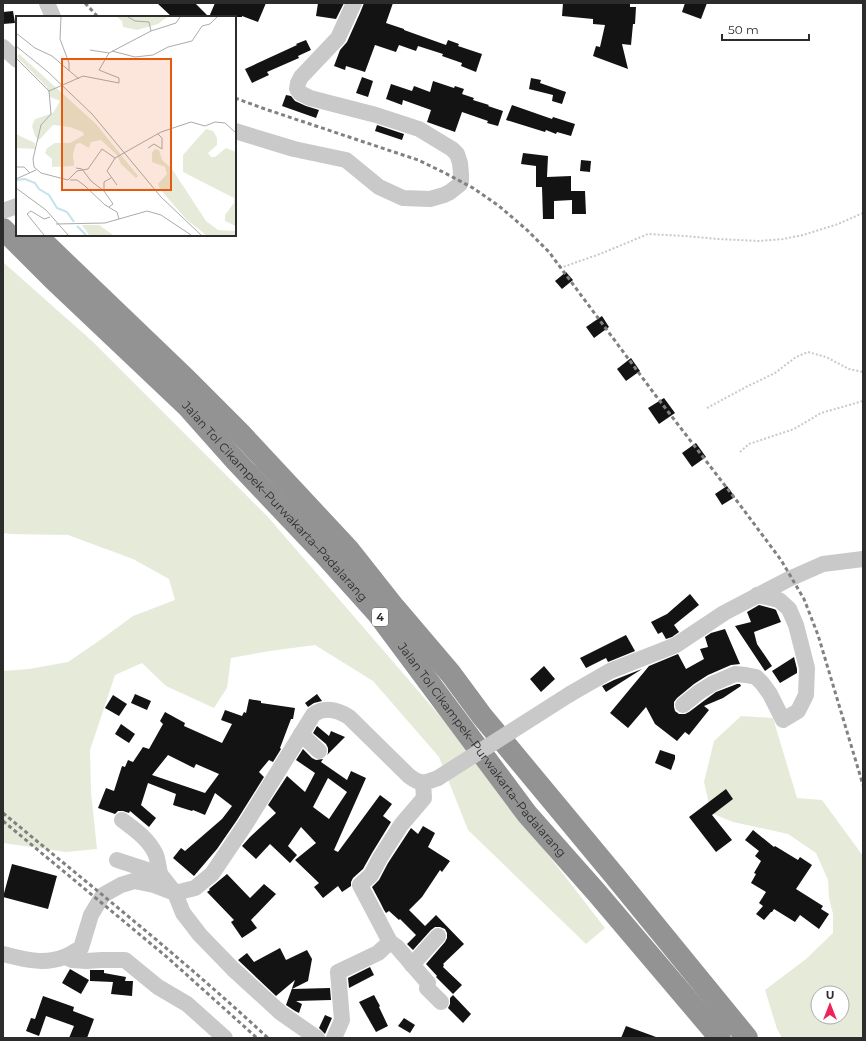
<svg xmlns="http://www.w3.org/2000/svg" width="866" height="1041" font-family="Montserrat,sans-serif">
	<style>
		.green { fill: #e5ebd8; fill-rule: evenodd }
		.building { fill: #131313; fill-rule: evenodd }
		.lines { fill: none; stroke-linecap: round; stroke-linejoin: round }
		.path { stroke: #c9c9c9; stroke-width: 2; stroke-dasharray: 2 2; stroke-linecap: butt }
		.minor { stroke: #c9c9c9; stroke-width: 16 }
		.highway { stroke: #939393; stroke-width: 22 }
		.rail { stroke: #818181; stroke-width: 3; stroke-dasharray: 4 3; stroke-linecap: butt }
		.minor-bridge { stroke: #c9c9c9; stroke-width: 16 }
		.labels { text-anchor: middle; stroke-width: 4; stroke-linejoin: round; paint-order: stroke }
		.shield { fill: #fff; stroke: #6b6b6b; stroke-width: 1 }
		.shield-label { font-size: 11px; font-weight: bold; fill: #2c2c2c }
		.street-label { font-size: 12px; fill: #2c2c2c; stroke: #fff }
		.inset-river { fill: none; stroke: #c2e3ec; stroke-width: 2 }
		.inset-road { fill: none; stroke: #ababab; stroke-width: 1 }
		.view { fill: #e8590c; fill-opacity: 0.15; stroke: #e8590c; stroke-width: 2 }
		.inset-edge { fill: none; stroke: #2c2c2c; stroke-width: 2 }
	</style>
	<rect width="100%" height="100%" fill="#fff"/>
	<g class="green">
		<path d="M3,262L92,341L268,517L446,723L605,928L586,944L468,830L439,757L373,681L315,645L270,651L231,658L227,688L214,708L166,686L142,663L115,675L90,750L91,792L97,849L66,852L3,843V671L29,669L68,662L103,638L133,616L175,600L169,579L133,559L68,535L11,534L3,533Z"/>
		<path d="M741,716L773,718L797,798L822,800L863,856V1038H782L777,1029L765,990L806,959L833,933V914L829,898L828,880L816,853L788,834L733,822L711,813L704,782L714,741ZM818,993H842V1017H818Z"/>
	</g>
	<g class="building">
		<path d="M157,3H195L209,17L215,3H266L258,22L242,16V17H172Z"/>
		<path d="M318,3H344L336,19L316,16Z"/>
		<path d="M364,3H393L386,23L404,29V30L446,45L448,40L459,44L458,46L482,54L476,72L461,66L462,63L442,56L443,54L418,46L416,51L399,45L396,52L375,45L365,72L346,66L345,70L334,66L340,50L347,42L360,13Z"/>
		<path d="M563,3H630V7H636L635,24H633L631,45L622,44L628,69L593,56L596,46L600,47L605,25L593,24V19L562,16Z"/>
		<path d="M685,3H707L701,19L682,12Z"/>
		<path d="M13,11L15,23L3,24V12Z"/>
		<path d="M306,40L311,50L298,56L299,58L267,72L269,75L252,83L245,69L297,45L296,44Z"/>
		<path d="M362,77L373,81L368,97L356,93Z"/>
		<path d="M531,78L541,80L540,83L566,92L562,104L552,101L553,95L529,89Z"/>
		<path d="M433,81L454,88L455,86L464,89L462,94L474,98L473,100L489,105L488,106L503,111L498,126L487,123L488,121L462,112L455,132L427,122L431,110L403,100L402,105L386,99L391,84L412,91L414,86L430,92Z"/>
		<path d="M286,95L291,96L295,101L306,106L319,110L316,118L282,106Z"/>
		<path d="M512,105L552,119L553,117L575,124L571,136L557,132L556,134L546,130L545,132L506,120Z"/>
		<path d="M377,125L404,134L402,140L375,131Z"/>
		<path d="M523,153L548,156L547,177L571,176V191H585L586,214H572V200L554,201V219H543L542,187H536V166L521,164Z"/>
		<path d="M581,160L591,161L590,172L580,171Z"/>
		<path d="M566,272L573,280L562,289L555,281Z"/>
		<path d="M602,316L609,327L594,338L586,327Z"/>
		<path d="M631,358L640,371L626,381L617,369Z"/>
		<path d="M664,398L675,413L659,424L648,408Z"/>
		<path d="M696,443L706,457L692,467L682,453Z"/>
		<path d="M727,486L735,497L722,505L715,494Z"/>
		<path d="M690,594L699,605L674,625L679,632L672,637L666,639L662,632L658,634L651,622L667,614Z"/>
		<path d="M759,605L774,609L776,610L781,622L754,632L757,644L772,666L765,671L735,626L751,622L747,612Z"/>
		<path d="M725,629L740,664L731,665L708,675L694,684L677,698L674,702V707L675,711L679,714H685L689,712L705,700L716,692L737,684H740L741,686L723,698L704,706L709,710L689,735L685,732L677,741L655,724L646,707L628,728L610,713L649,666L678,654L686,669L704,659L700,649L708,647L705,637L711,633Z"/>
		<path d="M626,635L635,651L608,662L606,658L586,668L580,658Z"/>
		<path d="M794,657L797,669V673L780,683L772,671Z"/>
		<path d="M544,666L555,679L541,692L530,679Z"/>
		<path d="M642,669L606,692L602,686L614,680Z"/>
		<path d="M135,694L151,701L147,710L131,703Z"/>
		<path d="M317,694L322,701L314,703L308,707L305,703Z"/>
		<path d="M113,695L127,704L119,716L105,708Z"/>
		<path d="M249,699L261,701V703L295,708L293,719H291L280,748L281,749L273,762L269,760L259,772L264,777L237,820L217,849L194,876L173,858L181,848L185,851L222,819L232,806L215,793L205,815L193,810L192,811L173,805L176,794L148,783L141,805L156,818L149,827L130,811L129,813L123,811H118L115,814L98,808L106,788L114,791L122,766L125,767L128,760L133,762L143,747L149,749L163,724L160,721L165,712L185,723L184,726L222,743L232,724L221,720L225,710L242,716L244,712L246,713ZM168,755L194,768L196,764L219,774L205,793L152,775Z"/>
		<path d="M121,724L135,734L129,743L115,734Z"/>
		<path d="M317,726L329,736L331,731L345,737L327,755L328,753V748L326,744L313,733Z"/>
		<path d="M303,749L312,758L316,760L323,759L321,762L347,780L351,771L366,778L334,850L338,852L380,795L392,804L383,816L391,822L372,853L363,869L353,878L351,882V886L342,892L338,886L323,898L314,887L319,883L295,860L316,843L301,827L288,846L297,855L290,863L270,844L256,859L242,846L250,837L276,813L268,805L287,776L305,792L315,773L296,760ZM328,778L347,792L329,819L313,807Z"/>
		<path d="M660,750L675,755V759L671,770L655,763Z"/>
		<path d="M726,789L733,799L712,815L732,840L716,852L689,817Z"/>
		<path d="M423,826L435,833L428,847L450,861L442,872L440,870L422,897L409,910L425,926L436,915L464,944L443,964L444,965L443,967L462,985L453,994L436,977L437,976L426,964L445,942L447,938V933L445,929L440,927H435L431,930L413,950L407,944L416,935L400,919L399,920L389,911L386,913L384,910L380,902L372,887L379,880L388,863L409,831L411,828L418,834Z"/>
		<path d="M753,830L774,847L775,846L798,860L800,857L812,865L796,889L823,906L821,909L829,914L819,929L800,915L795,922L774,909L772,912H771L764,920L756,914L763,906L759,903L766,892L751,883L756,874L754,873L761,861L755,856L759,851L745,840Z"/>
		<path d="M12,864L57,876L48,909L3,897Z"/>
		<path d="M227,874L250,898L264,884L276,894L251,920L257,928L242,938L231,922L234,920L207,892L210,890L209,889Z"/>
		<path d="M280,948L286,960L307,950L312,959L308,981L292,989L330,988L331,1000L296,1001L302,1004L299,1013L295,1011L286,1005L295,980L276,996L238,960L247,953L254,962Z"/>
		<path d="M370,967L374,975L349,988L348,978Z"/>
		<path d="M70,969L89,980L81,994L62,983Z"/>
		<path d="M90,970H104V973L126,977L125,981H133L132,996L111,994L113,982L90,981Z"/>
		<path d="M374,995L380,1006L379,1007L388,1026L376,1032L359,1002Z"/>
		<path d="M453,995L471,1014L463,1023L448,1008L450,1004V998Z"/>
		<path d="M43,996L74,1007L73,1011L94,1019L87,1038H69L74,1026L46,1016L39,1036L26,1031L31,1018L35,1019Z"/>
		<path d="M325,1015L332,1018L325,1034L319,1028Z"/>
		<path d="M404,1018L415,1025L410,1033L398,1026Z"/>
		<path d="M626,1026L656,1037L655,1038H621Z"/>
	</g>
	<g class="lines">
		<g class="path">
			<path d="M560,268L600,254L648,234L685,236L718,239L759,241L783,239L803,235L838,224L863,213"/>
			<path d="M707,408L746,387L775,373L796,357L808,352L826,357L849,369L863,372"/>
			<path d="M740,452L749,444L794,429L821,413L863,401"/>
		</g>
		<g class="minor">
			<path d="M47,3L53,17"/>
			<path d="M3,47L17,60"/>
			<path d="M235,131L294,149L346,160L379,187L403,198L430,199L444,195L450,192L460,184L461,181V174L460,163L457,154L452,149L419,129L376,115L310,98L300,93L297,89L298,83L301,77L338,38L354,3"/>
			<path d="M570,694L610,671L676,645L724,613L789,579L823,564L863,559"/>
			<path d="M683,705L699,692L712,684L735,674L746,675L756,677L762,683L770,694L783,720L798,711L806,695L807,668L796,625L789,609L779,600L757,595"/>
			<path d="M301,734L319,751"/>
			<path d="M423,783L424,798L401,825L380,858L371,875L360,885L390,942L397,947L428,983L427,988L441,1002"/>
			<path d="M122,820C135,830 149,839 156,855C158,861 159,868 160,874"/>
			<path d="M117,860L160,874L175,893L183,913L200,935L233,969L281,1013L317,1038"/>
			<path d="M3,954C24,959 43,965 64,957C70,955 75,951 81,948L91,915L103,895L121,885L134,881L154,885L175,893L195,888L212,874L245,825L313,715C324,706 338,710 349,717L409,776C421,785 424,783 438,778"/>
			<path d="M65,957L72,960L86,961L102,960H125L158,987L187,1004L225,1038"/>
			<path d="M412,965L438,936"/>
			<path d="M334,1038L342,1020L338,972L378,953L390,942"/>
		</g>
		<g class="highway">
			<path id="s1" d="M3,229L53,279L187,406L235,460L324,554L378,614L527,814L597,893L720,1038"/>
			<path d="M36,235L186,379L240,433L349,550L394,607L451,674L482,716L614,875L747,1038"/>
		</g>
		<g class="rail">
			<path d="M85,3L98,17"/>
			<path d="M235,98L265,109L418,160L443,172L473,188L499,206L527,230L549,252L656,396L740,505L781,560L804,599L818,635L863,785"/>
			<path d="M3,813C92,887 183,959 268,1038"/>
			<path d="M3,821L168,958L257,1038"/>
		</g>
		<g class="minor-bridge">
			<path d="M3,211L17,206"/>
			<path d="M438,778L570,694"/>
		</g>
	</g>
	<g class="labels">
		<rect class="shield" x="372" y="608" width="16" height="18" rx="3"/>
		<g class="shield-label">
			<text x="380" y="621">4</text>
		</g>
		<g class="street-label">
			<text dy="4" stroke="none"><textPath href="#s1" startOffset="385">Jalan Tol Cikampek–Purwakarta–Padalarang</textPath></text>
			<text dy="4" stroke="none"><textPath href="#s1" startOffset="709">Jalan Tol Cikampek–Purwakarta–Padalarang</textPath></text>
		</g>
	</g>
	<g transform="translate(16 16)">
		<rect width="220" height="220" fill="#fff"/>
		<path d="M101,1H151L142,8L121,14L107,11L106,5ZM3,38L80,108L122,160L120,162L105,148L101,139L85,124L75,126L73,132L64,127L60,128L57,138L58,150L36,151V143L29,137L31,132L39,127H54L68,119L67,116L54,111L37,109L23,124L19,120L16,110L19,103L37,97L44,85L34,81L31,71L1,41ZM190,113L197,115L201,122V129L192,137L195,141H199L210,132L220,136V210L209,205V199L218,187V182L167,156V139ZM0,118L19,127V133L0,132ZM139,133L143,134L146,144L156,153L190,205L202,214L220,215V219H190L170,203L144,173L142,168L151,158L149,151L136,146V137ZM66,209H83L97,219H73Z" fill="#e5ebd8"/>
		<path class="inset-river" d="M0,164L9,163L19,167L23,173L33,179L41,192L51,196L58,206M61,210L70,219"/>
		<path class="inset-road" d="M45,1L44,23L53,47V55M112,1L119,5L133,6L135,15M164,1L160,7L135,15L93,37L83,54L103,62V67L67,60L33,75L35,98L25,109L17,143L18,151L25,157L52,164L61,155L72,153L86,133L99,142L145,116L175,106L189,110L199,106L209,107L220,117M0,17L19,32L36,40L63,63M0,30L32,56L76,98L145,181L185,219M74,34L93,37M96,35L119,41L137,39L152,31L176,25L186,10L194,8L201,1M0,42L33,75M132,132L138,128L146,133V122L142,118M99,142L91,155L101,169M0,151H8L14,157M60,152L66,153L75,165L88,175V166L95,162M0,163L20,154M54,164H61L69,170L89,189L101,196L103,203M0,172L30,194L52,219M88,175L97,188L93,191M40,208L89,207L131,195L145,199L175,219M28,219L11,198L15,195L28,203L34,201"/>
		<path class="view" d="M46,43H155V174H46Z"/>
		<rect width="220" height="220" class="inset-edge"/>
	</g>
	<rect width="866" height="1041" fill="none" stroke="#2c2c2c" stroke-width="8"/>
	<g transform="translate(830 1005)"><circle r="19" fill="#ffffff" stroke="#ababab"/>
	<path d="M0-3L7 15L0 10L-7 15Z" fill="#ee2357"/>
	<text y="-6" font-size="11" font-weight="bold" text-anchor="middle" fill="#2c2c2c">U</text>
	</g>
	<path d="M722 34v6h87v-6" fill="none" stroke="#2c2c2c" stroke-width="2"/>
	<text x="728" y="34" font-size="12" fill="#2c2c2c" stroke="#ffffff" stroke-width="3" paint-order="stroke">50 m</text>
</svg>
